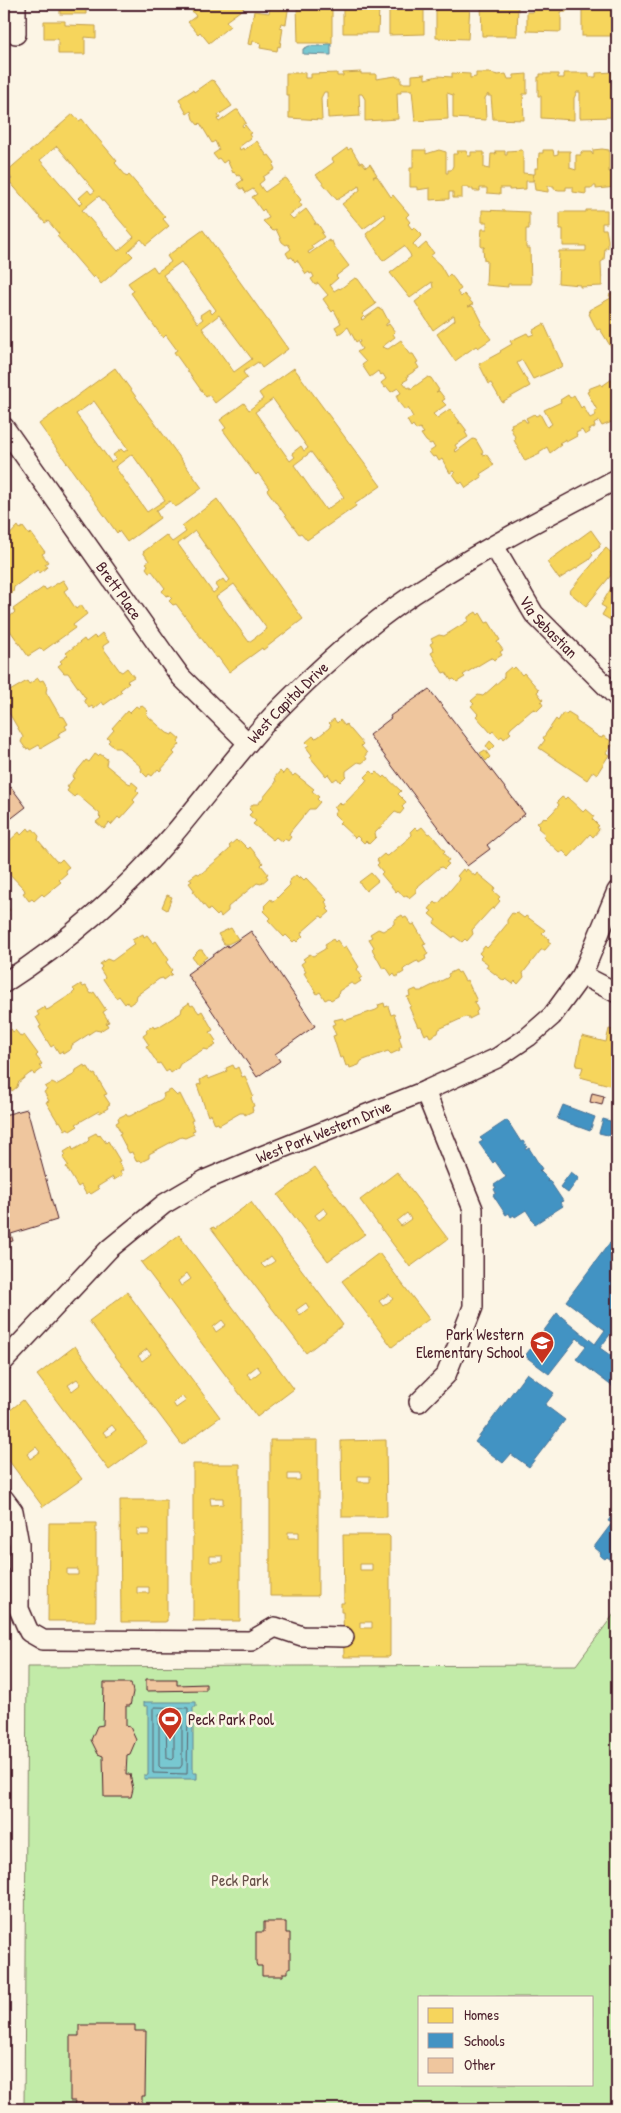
<svg xmlns="http://www.w3.org/2000/svg" width="621" height="2113" font-family="'Patrick Hand',sans-serif">
	<style>
		.green { fill: #c2eba8; stroke: #86856a; fill-rule: evenodd }
		.water { fill: #78c8d1; stroke: #66848f }
		.homes { fill: #f6d55c; stroke: #c29e4d; fill-rule: evenodd }
		.schools { fill: #4393c3; stroke: #457095 }
		.lines { fill: none; stroke-linecap: round; stroke-linejoin: round }
		.shore { stroke: #5c636d; stroke-width: 1 }
		.building { fill: #efc69e; stroke: #4a1f2b }
		.minor-casing { stroke: #4a1f2b; stroke-width: 22 }
		.minor { stroke: #fcf5e5; stroke-width: 19 }
		.labels { text-anchor: middle; stroke-width: 5; stroke-linejoin: round; paint-order: stroke }
		.street-label { font-size: 16px; fill: #4a1f2b; stroke: #fcf5e5 }
		.poi-label { font-size: 16px; fill: #4a1f2b; stroke: #fcf5e5; text-anchor: end }
		.park-label { font-size: 16px; fill: #68524a; stroke: #fcf5e5 }
	</style>
	<rect width="100%" height="100%" fill="#fcf5e5"/>
	<filter id="ink" filterUnits="userSpaceOnUse"><feTurbulence type="fractalNoise" baseFrequency=".02" numOctaves="2"/><feDisplacementMap in="SourceGraphic" scale="10" xChannelSelector="R" yChannelSelector="G"/><feConvolveMatrix kernelMatrix="1 2 1 2 8 2 1 2 1" color-interpolation-filters="sRGB"/></filter>
	<g filter="url(#ink)">
		<path class="green" d="M617,1610V2109H24L27,1667L576,1665ZM420,1997H592V2084H420Z"/>
		<g class="water">
			<path d="M326,44H331V55L303,54V49L309,46H324Z"/>
			<path d="M144,1702H196V1707H193V1773H197V1779H144V1775H148V1706H144Z"/>
		</g>
		<g class="homes">
			<rect x="60" y="4" width="26" height="10"/>
			<path d="M191,4H241L244,8L226,21L230,26L209,43L200,32L198,34L188,22L196,16L188,6Z"/>
			<path d="M271,4H289L286,24L281,23L280,27L283,28L280,47L278,46L277,51L260,48L261,43L253,41L252,45L248,44L254,11L269,13Z"/>
			<path d="M297,4H332V43H298Z"/>
			<path d="M343,4H362V7H379L378,33H343Z"/>
			<path d="M389,4H424V34L389,35Z"/>
			<path d="M436,4H470L468,39L436,38Z"/>
			<path d="M481,4H518L517,36H482Z"/>
			<path d="M533,4H567L566,12H561V32L527,31V12H533Z"/>
			<rect x="582" y="4" width="34" height="32"/>
			<path d="M44,21H65V25L96,26V38L85,37V54H58V39H44Z"/>
			<path d="M361,72V74H376V79L396,76V77H401V83H412V75L425,74V79L438,76L452,77V73L470,74V78L476,77V73H490L498,75L506,74L508,79H514V75L527,74V94H523L524,120L493,119L491,96H488V94L485,98L486,120L453,118V95L447,93L448,119L415,121L412,90H401V93H397L398,119L365,121V99L362,94H359L360,116L328,118L327,92H324L321,98L322,120L289,118V95H286V73H305V78H311V74L337,73V76H343V73Z"/>
			<path d="M614,72L617,74V95H612V117L580,118V92H577L574,98V120L541,118V96H538V77H540V74H558V78H564V73H589V77H596V73Z"/>
			<path d="M211,80L214,81L232,106L218,115L220,118L217,119L219,122L236,110H238L246,123L242,125L243,127L245,125L251,133L249,134L251,138L239,147L240,150L243,148L244,150L257,141L267,156L269,155L275,163L273,165L275,169L263,177L264,180L259,184L263,190L265,192L285,178L287,179L295,191L293,194L295,192L301,200L299,202L302,206L289,215L293,219L306,209L316,223L314,224H318L323,232L321,233L324,237L311,246L313,249L308,252L309,254L329,240L330,242L332,241L334,246L349,266L336,276L338,278L330,285L334,291L339,288L340,289L355,278L358,279L376,304L362,314L364,316L361,319L362,320L379,308L380,310L382,309L389,322L386,324V326L389,324L395,332L393,334L395,337L382,347L388,349L401,340L409,354H413L418,362L416,363L419,368L407,376L408,379L403,382L408,388L410,387L411,389L428,377L431,378L439,390L436,392L439,391L445,399L442,401L446,405L433,414L437,418L450,409L460,422L458,423H461L467,431L465,432L468,437L455,445L457,448L454,450L456,452L473,439L476,440L483,452L482,454L483,455L486,454L494,465L480,474L482,477L466,488L462,482L460,484L453,474L455,473L453,471L450,473L442,459L439,461L436,456L433,457L429,452L435,448L432,443L430,444L426,441L421,434L424,433L420,428L416,430L413,425L411,427L407,420L413,417L408,408L405,410L400,404L396,396L401,393L398,388L391,392L387,387L385,388L381,383L386,379L383,374L380,375L378,371L370,377L362,365L366,362L357,352L362,349L358,343L360,342L359,340L356,342L348,327L339,334L335,327L341,323L334,310L332,312L323,299L328,295L318,283L315,285L311,279L314,277L312,273L310,274L309,272L306,274L297,260L295,262L292,257L289,258L286,253L291,249L288,244L286,245L282,242L276,229L273,231L263,221L269,218L264,209L262,211L252,197L257,194L253,189L246,193L243,188L241,189L237,184L243,180L239,175L237,176L234,172L233,173L227,160L223,163L219,158L217,159L213,154L219,150L215,141L212,143L200,123L198,125L193,119L191,111L187,114L183,107L179,99L193,90L194,92Z"/>
			<path d="M73,114L79,121L82,119L89,128L117,161L115,163L127,177L129,175L165,217L163,219L169,226L146,245L141,239L128,251L133,256L101,284L95,276L93,278L57,236L59,234L48,221L45,223L9,181L12,179L6,172ZM57,146L95,191L91,194L88,190L79,198L83,202L79,205L40,160ZM99,196L134,237L118,251L82,210Z"/>
			<path d="M347,148L348,150L351,148L360,163L362,162L366,167L370,164L377,175L373,177L377,176L391,197L393,195L409,214L406,217L410,222L408,224L412,229L414,227L422,235L413,244L418,250L426,243L434,253L430,256L440,265L447,277L450,274L455,280L461,289L457,292L461,297L464,294L473,304L468,307L472,306L477,312L482,322L480,324L491,339L478,348L476,346L455,361L437,334L455,320L454,315L433,330L415,302L433,288L432,282L410,298L390,273L411,257L410,254L404,246L383,261L366,234L386,217L384,214L363,229L342,204L360,190L359,186L337,200L316,175L334,162L332,159Z"/>
			<path d="M602,149L609,150V172H611V168H615V151H617V187L596,189V186H593V188H586V194L573,192V187H566V190H559L554,189V186H548V192L535,190L533,174H535V168H538L539,153H543V150H553L554,155L558,154V151H570V168L576,170V155H581V152H591L593,155V150Z"/>
			<path d="M413,150H426V154L439,150L446,152V173H448V170H451L453,166V154H457V151H466L468,156H471V152H484V168L490,169L491,154H496L495,151H505V155H507V151L521,150L523,151V173L533,174V181H526V189L509,190V188H500V194L487,193V188H480V191H473V189H469V187H462V198H453V192H449V199L430,200V188L417,190V187H410V168H413Z"/>
			<path d="M482,210L529,212V229H526V248H530L531,284H508V287L486,285L487,261L484,260L483,248L485,247H481V239L482,229H487V222H482Z"/>
			<path d="M586,210H607V223H602V229H606L608,240V248H605L604,260L601,262L602,286L580,287V285L558,283L559,251H586V246H563V229H560V212H586Z"/>
			<path d="M203,230L288,349L262,368L258,362L243,372L247,378L215,403L209,395L206,397L174,352L177,350L166,335L163,338L131,293L134,291L128,283L153,266L157,272L171,262L167,256ZM181,262L216,310L212,314L209,309L200,315L203,319L198,323L163,275ZM219,315L252,359L234,372L202,328Z"/>
			<path d="M617,291V344L611,347L600,329L597,330L589,314L590,313L589,310L611,298L609,295Z"/>
			<path d="M544,324L563,366L533,379L522,360L517,363L530,386L502,402L491,383L489,384L479,364L501,352L500,351L512,344L510,341L527,333L529,336L534,334L533,330Z"/>
			<path d="M115,368L202,488L179,505L175,507L170,501L156,511L160,518L127,542L119,531L117,533L39,424ZM94,401L128,449L124,452L121,449L113,455L116,459L111,462L76,414ZM132,454L165,500L147,512L115,467Z"/>
			<path d="M294,368L381,486L355,504L356,506L307,540L301,533L299,534L267,490L269,488L258,473L256,475L223,430L226,428L220,420L244,403L249,410L263,399L259,393ZM273,399L308,448L304,451L301,446L292,453L295,457L290,461L255,412ZM311,452L344,497L326,510L294,465Z"/>
			<path d="M612,379L613,382L617,380L616,417L617,420L602,426L599,421L594,424L595,427L589,430L590,432L585,435L582,430L576,433L577,436L566,442V439L559,443L561,445L550,453L547,447L539,452L540,454L525,461L514,440L516,439L510,427L512,426L511,424L524,419L526,422H528L526,418L534,414L536,416L540,414L547,427L552,424L544,410L561,402L560,400L568,395L570,398L574,395L581,408L583,406L590,418L596,415L594,412L597,410L587,392L589,391L588,389L601,384L602,386Z"/>
			<path d="M217,499L303,619L263,650L262,648L229,672L218,657L216,658L176,604L173,605L169,601L172,598L169,595L166,596L162,591L165,588L152,571L149,572L146,568L148,565L146,563L149,561L143,552L166,535L172,542L175,540L186,532L182,526ZM195,531L230,580L226,583L223,579L215,585L218,589L213,593L178,544ZM234,584L267,629L249,642L216,597Z"/>
			<path d="M18,526L20,529L23,527L29,535L31,533L45,552L42,554L48,562L45,564L47,567L40,573L38,570L36,571L14,587L13,592L6,597L4,594V541Z"/>
			<path d="M591,530L601,544L599,545L600,547L591,553L593,555L589,560L559,579L547,562Z"/>
			<path d="M606,548L616,557L617,564L610,572L612,574L586,606L569,592Z"/>
			<path d="M617,578V615L616,614L612,621L602,615L606,608L601,605Z"/>
			<path d="M63,580L68,588L64,591L76,609L81,605L87,614L73,625L75,628L43,651L41,648L28,656L4,622L15,612L13,609L44,587L46,590Z"/>
			<path d="M476,612L478,615L480,613L486,623L489,622L500,640L497,642L503,650L500,652L502,655L494,660L492,658L489,659L466,673L463,675L465,677L457,682L454,679L451,680L446,672L443,673L431,653L434,651L430,644L433,642L431,639L439,635L444,636L468,621V617Z"/>
			<path d="M102,633L109,642L103,646V648L120,671L122,672L127,668L134,677L127,681L129,683L120,690L122,692L104,705L102,702L94,709L92,706L89,708L84,700L86,699L84,696L68,673H64L58,666L62,663L60,661L68,655L66,653L84,639L86,642L94,636L96,638Z"/>
			<path d="M511,667L513,669L515,667L522,675L524,673L539,690L537,692L543,700L541,702L543,705L537,711L535,709L532,710L511,728L509,731L511,733L504,739L502,736L499,738L493,731L491,733L476,716L478,714L471,706L474,704L471,701L478,695L483,696L504,677V673Z"/>
			<path d="M38,678L40,681L43,680L47,687L46,692L60,716L64,717L68,724L65,726L67,729L58,734L60,737L41,748L39,745L30,750L29,748L26,749L21,742L23,737L9,713L4,711V698L9,695L8,692L27,681L29,684Z"/>
			<path d="M141,705L148,711L146,713L149,717L167,733L172,735L173,733L180,739L178,742L180,744L173,752L175,754L160,771L158,769L152,776L149,774L147,777L141,771L142,769L140,766L119,748H115L108,742L110,740L107,738L114,730L112,728L127,711L129,713L136,706L139,708Z"/>
			<path d="M568,712L576,717V721L599,737L602,738L603,736L611,741L609,744L612,745L606,753L609,755L597,774L593,771L587,780L539,748L545,740L543,738L556,719L558,721L563,713L566,714Z"/>
			<path d="M334,719L337,723L340,720L345,726L346,724L363,744L361,746L367,753L365,756L367,759L362,763L358,762L346,771V776L340,782L337,778L333,781L328,774L326,776L310,757L312,755L306,747L309,745L306,742L313,736L315,738L318,737L329,728L331,725L329,723Z"/>
			<path d="M490,741L495,746L490,751L486,746Z"/>
			<path d="M485,750L490,757L486,761L480,753Z"/>
			<path d="M95,754L98,756L100,754L107,759L106,765L128,783L131,784L132,782L138,787L136,790L139,793L133,800L135,802L120,819L118,817L111,825L109,823L104,829L96,822L101,818L99,816L100,814L79,796L76,795L74,797L67,791L69,788L67,787L74,778L72,777L86,760L89,762Z"/>
			<path d="M286,770L293,776L295,774L314,789L312,791L319,797L317,799L320,802L314,809H309L290,832L289,835L291,837L288,841L285,839L282,842L276,837L273,840L253,824L256,821L249,815L252,812L249,809L253,804H258L276,782L275,777L280,771L283,774Z"/>
			<path d="M371,771L374,774L376,772L383,778L385,776L401,791L398,794L406,802L402,807L404,809L400,814L395,812L375,833L376,837L369,844L366,841L364,843L357,836L355,838L339,823L341,821L334,814L337,810L334,808L339,802L342,805L345,803L365,782L367,779L365,777Z"/>
			<path d="M562,797L565,799L567,797L583,812L586,809L594,816L592,819L599,826L597,827L599,830L593,837L590,834L569,857L563,851L560,853L543,837L545,834L538,828L540,826L537,823L544,817L546,819L553,812L559,805L557,802Z"/>
			<path d="M415,827L418,830L422,827L428,834L430,833L445,851L443,853L449,860L446,862L449,864L444,869L442,867L439,868L416,888V892L409,898L407,895L404,897L398,890L396,892L381,874L383,872L377,865L379,863L377,860L384,854L386,856L389,855L410,837L411,834L410,832Z"/>
			<path d="M28,828L30,831L33,829L39,836L38,840L56,861L59,862L62,859L69,867L65,870L67,873L59,880L61,882L44,896L42,894L34,901L32,899L29,901L23,893L25,892L24,889L4,868V846L19,832L21,835Z"/>
			<path d="M236,840L238,842L240,841L248,849L250,847L263,863L261,865L268,874L266,875L268,878L261,884L257,883L228,907V911L221,917L219,914L217,916L210,909L208,910L193,892L195,891L189,883L192,881L189,879L197,873L198,874L202,873L229,850L230,847L229,846Z"/>
			<path d="M463,869L465,872L467,869L475,876L477,873L495,888L493,891L500,897L498,899L500,901L494,908L491,909L472,930L473,934L467,941L465,939L462,942L454,936L453,938L434,923L436,920L429,914L432,911L429,909L435,902L437,904L440,902L458,881L459,878L457,876Z"/>
			<path d="M371,873L378,881L366,891L359,882Z"/>
			<path d="M296,875L299,878L300,876L304,880L306,878L327,900L325,902L329,907L327,909L330,912L323,918L321,916L319,917L302,932L301,934L303,936L297,942L295,940L293,942L286,935L284,937L268,920L270,918L263,911L266,908L264,906L271,899L272,901L275,900L290,885L289,881Z"/>
			<path d="M167,895L172,897L167,910L162,907Z"/>
			<path d="M4,902L10,910L7,912L9,915L4,919Z"/>
			<path d="M516,912L524,918L526,916L545,930L542,933L549,939L548,941L551,943L545,950H541L523,973L524,977L518,984L515,981L513,984L506,979L504,981L486,967L488,964L480,958L482,956L479,953L485,946L487,948L489,946L507,924V920L512,913L514,914Z"/>
			<path d="M402,915L404,918L406,917L412,925L414,924L426,944L423,945L428,954L425,956L426,959L419,963L418,961L415,962L405,968L403,970L404,972L396,977L394,974L392,976L386,967L383,969L372,949L374,947L369,939L372,937L370,934L378,929L383,931L394,924V920Z"/>
			<path d="M231,928L238,939L228,944H224L218,934Z"/>
			<path d="M143,934L144,937L147,935L153,943L156,941L169,960L166,962L172,970L170,972L172,974L164,980L163,978L159,979L137,995L136,1000L129,1005L127,1002L125,1004L119,996L116,998L103,979L105,977L100,969L102,967L100,964L107,959L112,961L135,944L132,940Z"/>
			<path d="M333,939L335,942L337,940L343,948L346,946L359,967L357,969L362,977L359,979L361,981L355,985L351,983L339,991L338,996L331,1000L329,998L325,1000L320,992L317,994L304,973L306,972L301,964L305,961L303,959L310,954L313,956L325,949L326,946L325,944Z"/>
			<path d="M199,950H202L207,957L197,964L192,957Z"/>
			<path d="M456,970L458,973L460,972L465,981L467,980L477,1001L474,1002L478,1010L476,1012L477,1015L469,1019V1017H465L439,1029L438,1033L430,1037L428,1033L425,1035L421,1026L418,1027L409,1007L411,1006L407,997L410,996L409,992L416,989L417,991H421L447,978L449,976L448,974Z"/>
			<path d="M81,984L83,987L86,986L91,994L94,992L106,1010L103,1012L109,1022L106,1023L108,1026L100,1031L95,1030L72,1045L71,1049L63,1054L62,1051L59,1053L54,1045L51,1047L39,1027L41,1026L36,1017L39,1015L37,1012L45,1007L46,1010L49,1009L73,993L75,991L73,989Z"/>
			<path d="M189,1003L191,1006L193,1005L199,1013L202,1011L213,1030L210,1032L216,1041L214,1043L216,1045L208,1050L204,1049L180,1064L178,1068L171,1073L169,1070L166,1072L160,1063L158,1064L146,1046L149,1045L143,1036L147,1033L146,1030L153,1026L154,1028L158,1027L181,1013L182,1008Z"/>
			<path d="M384,1003L385,1007L388,1006L391,1015L394,1014L401,1036L399,1037L402,1047L399,1048L400,1050L391,1054L388,1051L361,1061L359,1065L350,1068L349,1065L346,1066L343,1057L340,1058L333,1036L336,1035L332,1025L336,1024L334,1020L343,1018L344,1020H347L376,1010L379,1008L378,1005Z"/>
			<path d="M11,1029L13,1032L15,1030L21,1037L24,1035L38,1054L36,1056L42,1064L39,1066L42,1069L34,1075L33,1072L29,1074L18,1083L17,1087L12,1091L10,1088L7,1091L4,1086V1035Z"/>
			<path d="M609,1029L617,1031V1087L580,1077L583,1067L576,1066L582,1036L606,1042Z"/>
			<path d="M84,1065L85,1068L88,1067L93,1075L95,1074L107,1094L104,1095L110,1104L107,1106L108,1108L100,1113L99,1111L76,1124L78,1126L70,1131L68,1128L65,1130L60,1121L58,1122L46,1102L49,1101L44,1092L47,1090L45,1087L52,1083L56,1085L75,1074L76,1070Z"/>
			<path d="M233,1065L235,1069L238,1067L242,1077L245,1076L253,1096L251,1098L254,1106L252,1107L253,1111L245,1115L244,1113H240L219,1125L218,1123L215,1124L211,1114L208,1116L197,1085L201,1084L200,1080L207,1076L209,1079L211,1078L224,1073L227,1071L226,1068Z"/>
			<path d="M171,1090L177,1096L180,1094L193,1120L191,1121L195,1130L192,1131L194,1134L185,1138L181,1137L149,1154V1158L141,1162L139,1160L136,1161L132,1152L129,1153L119,1134L121,1133L116,1123L119,1121L118,1118L126,1114L127,1116H130L162,1099L164,1096L163,1094Z"/>
			<path d="M96,1133L98,1136L100,1134L106,1143L108,1141L120,1161L118,1162L123,1170L120,1172L122,1175L114,1180L113,1177L97,1187L99,1189L91,1194L89,1192L86,1194L81,1185L78,1187L66,1167L68,1165L63,1158L66,1155L64,1152L72,1147L73,1150L77,1148L87,1142L89,1140L88,1137Z"/>
			<path d="M315,1167L365,1234L328,1261L278,1195ZM324,1208L328,1213L319,1220L315,1215Z"/>
			<path d="M397,1172L448,1239L410,1267L360,1200ZM407,1213L411,1219L401,1226L397,1221Z"/>
			<path d="M251,1202L343,1325L306,1353L211,1228L214,1227L215,1229ZM271,1256L275,1261L265,1268L261,1264ZM306,1303L309,1308L300,1315L296,1310Z"/>
			<path d="M179,1235L294,1389L257,1417L140,1261L143,1262ZM187,1273L191,1279L181,1286L178,1281ZM222,1320L226,1325L216,1332L213,1327ZM257,1366L261,1371L251,1379L247,1374Z"/>
			<path d="M379,1253L429,1319L392,1347L342,1281ZM389,1294L393,1299L383,1306L379,1301Z"/>
			<path d="M127,1292L220,1417L182,1445L89,1321ZM147,1349L151,1354L142,1361L138,1356ZM182,1396L186,1401L176,1408L173,1403Z"/>
			<path d="M75,1346L147,1442L109,1470L37,1375ZM77,1379L81,1384L72,1391L68,1385ZM112,1425L116,1430L107,1437L103,1432Z"/>
			<path d="M23,1400L82,1479L43,1507L4,1454V1415ZM36,1447L40,1452L30,1459L27,1454Z"/>
			<path d="M270,1440H318V1596H270ZM288,1474H300V1480H288ZM288,1532H299V1538H288Z"/>
			<path d="M386,1440L387,1517H342L341,1441ZM358,1476H370V1482H358Z"/>
			<path d="M193,1464H240V1621H193ZM210,1498H223V1504L211,1505ZM210,1556H223V1562H210Z"/>
			<path d="M120,1500H165L167,1501V1621L165,1622H121ZM137,1529H149V1535H137ZM137,1587H149V1593H137Z"/>
			<path d="M49,1523H96V1621H48ZM67,1569H78V1575H67Z"/>
			<path d="M343,1535H388L390,1537V1656L389,1657H344L343,1612H341V1603H344ZM360,1564H372V1570H360ZM360,1622H372V1628H360Z"/>
		</g>
		<g class="schools">
			<path d="M563,1105L595,1117L590,1131L557,1119Z"/>
			<path d="M603,1119L617,1123L616,1137L599,1133Z"/>
			<path d="M507,1120L521,1142L523,1141L527,1147L525,1148L526,1150L529,1148L542,1169L539,1170L548,1179L547,1182L549,1180L563,1201L560,1202L563,1206L535,1224L526,1210L515,1217L514,1215L511,1217L509,1213L506,1215L493,1195L496,1193L494,1189L496,1188L494,1185L506,1177L495,1161L493,1163L479,1143L483,1141L480,1138Z"/>
			<path d="M571,1172L579,1178L568,1193L560,1187Z"/>
			<path d="M617,1233V1325L600,1348L617,1360V1390L576,1359L586,1346L577,1338L549,1374L525,1356L557,1313L595,1344L605,1330L566,1301Z"/>
			<path d="M527,1373L554,1393L545,1405L565,1420L529,1467L511,1454L503,1463L475,1442Z"/>
			<path d="M617,1508V1549L610,1559L607,1557L605,1559L599,1555L601,1553L594,1547L612,1523L608,1521Z"/>
		</g>
		<g class="lines">
			<g class="shore">
				<path d="M155,1707L188,1708L187,1774L153,1773V1709Z"/>
				<path d="M161,1713H180L182,1715V1765L180,1768H161L159,1766V1716Z"/>
				<path d="M169,1721L174,1723V1758L172,1760L167,1758L166,1723Z"/>
			</g>
		</g>
		<g class="building">
			<path d="M429,689L525,814L487,845L490,849L467,866L369,735L391,718L390,716Z"/>
			<path d="M11,787L26,807L4,824V792Z"/>
			<path d="M251,931L315,1026L275,1054L280,1061L257,1077L187,974L227,945L228,947Z"/>
			<path d="M592,1093L604,1096L602,1105L590,1102Z"/>
			<path d="M27,1109L57,1220L11,1234L13,1241L4,1243V1115Z"/>
			<path d="M146,1679H177V1685L206,1684V1690L146,1691Z"/>
			<path d="M104,1683H131L133,1692L130,1706H126V1726L130,1727L136,1740L130,1754L127,1755L126,1774H130L133,1789L131,1797H104L103,1756L98,1754L91,1740L97,1726L103,1725Z"/>
			<path d="M264,1922H286V1933H290V1968H288V1973H283V1976H262V1966H257L256,1963V1932H264Z"/>
			<path d="M79,2025H135V2031H146L145,2096H142V2109H73L75,2101H70V2036H79Z"/>
		</g>
		<g class="lines">
			<defs>
				<g id="minor">
					<path d="M16,4V34"/>
					<path id="s1" d="M4,427L165,655L181,677L248,743"/>
					<path id="s2" d="M494,546L534,614L617,697"/>
					<path d="M582,975L617,993"/>
					<path id="s3" d="M4,983C66,943 125,891 173,835C211,790 246,741 288,700C331,657 379,615 431,583C491,545 554,512 617,479"/>
					<path id="s4" d="M4,1361L109,1249L164,1204L205,1180L262,1156L425,1091L497,1058L528,1037L552,1016L582,975L617,891"/>
					<path d="M419,1402L446,1375L473,1307V1209L425,1091"/>
					<path d="M4,1499L13,1511L19,1544V1609L29,1632L43,1640L251,1641L275,1627L302,1636L344,1637"/>
				</g>
			</defs>
			<use href="#minor" class="minor-casing"/>
			<use href="#minor" class="minor"/>
		</g>
	</g>
	<defs>
		<symbol id="school-pin" viewBox="-11 -11 22 30"><path d="M0 17L-7.5 6A9.5 9.5 0 1 1 7.5 6Z" fill="#c8321e" stroke="#fcf5e5"/><path d="M0-5L7-2L0 1L-7-2ZM-4 1L0 2.5L4 1V4Q0 6-4 4Z" fill="#fff"/></symbol>
		<symbol id="stadium-pin" viewBox="-11 -11 22 30"><path d="M0 17L-7.5 6A9.5 9.5 0 1 1 7.5 6Z" fill="#c8321e" stroke="#fcf5e5"/><path d="M0-5a6.5 5 0 1 0 0 10a6.5 5 0 1 0 0-10ZM-3.5-1.8h7v3.6h-7Z" fill="#fff"/></symbol>
	</defs>
	<g fill-rule="evenodd">
		<use href="#school-pin" x="528" y="1329" width="28" height="38"/>
		<use href="#stadium-pin" x="156" y="1705" width="28" height="38"/>
	</g>
	<g class="labels">
		<g class="street-label">
			<text dy="6" stroke="none"><textPath href="#s1" startOffset="200">Brett Place</textPath></text>
			<text dy="6" stroke="none"><textPath href="#s2" startOffset="98">Via Sebastian</textPath></text>
			<text dy="6" stroke="none"><textPath href="#s3" startOffset="401">West Capitol Drive</textPath></text>
			<text dy="6" stroke="none"><textPath href="#s4" startOffset="400">West Park Western Drive</textPath></text>
		</g>
		<g class="poi-label">
			<text x="524" y="1340">Park Western<tspan x="524" dy="18">Elementary School</tspan></text>
			<text x="188" y="1725" text-anchor="start">Peck Park Pool</text>
		</g>
		<g class="park-label">
			<text x="240" y="1886">Peck Park</text>
		</g>
	</g>
	<rect width="621" height="2113" fill="none" stroke="#fcf5e5" stroke-width="20"/>
	<rect x="10" y="10" width="601" height="2093" fill="none" stroke="#4a1f2b" stroke-width="2" filter="url(#ink)"/>
	<rect x="418" y="1996" width="175" height="90" fill="#fcf5e5" stroke="#b59f9b"/>
	<rect x="428" y="2008" width="25" height="15" fill="#f6d55c" stroke="#b59f9b"/>
	<text x="464" y="2020" font-size="15" fill="#4a1f2b">Homes</text>
	<rect x="428" y="2033" width="25" height="15" fill="#4393c3" stroke="#b59f9b"/>
	<text x="464" y="2046" font-size="15" fill="#4a1f2b">Schools</text>
	<rect x="428" y="2058" width="25" height="15" fill="#efc69e" stroke="#b59f9b"/>
	<text x="464" y="2070" font-size="15" fill="#4a1f2b">Other</text>
</svg>
